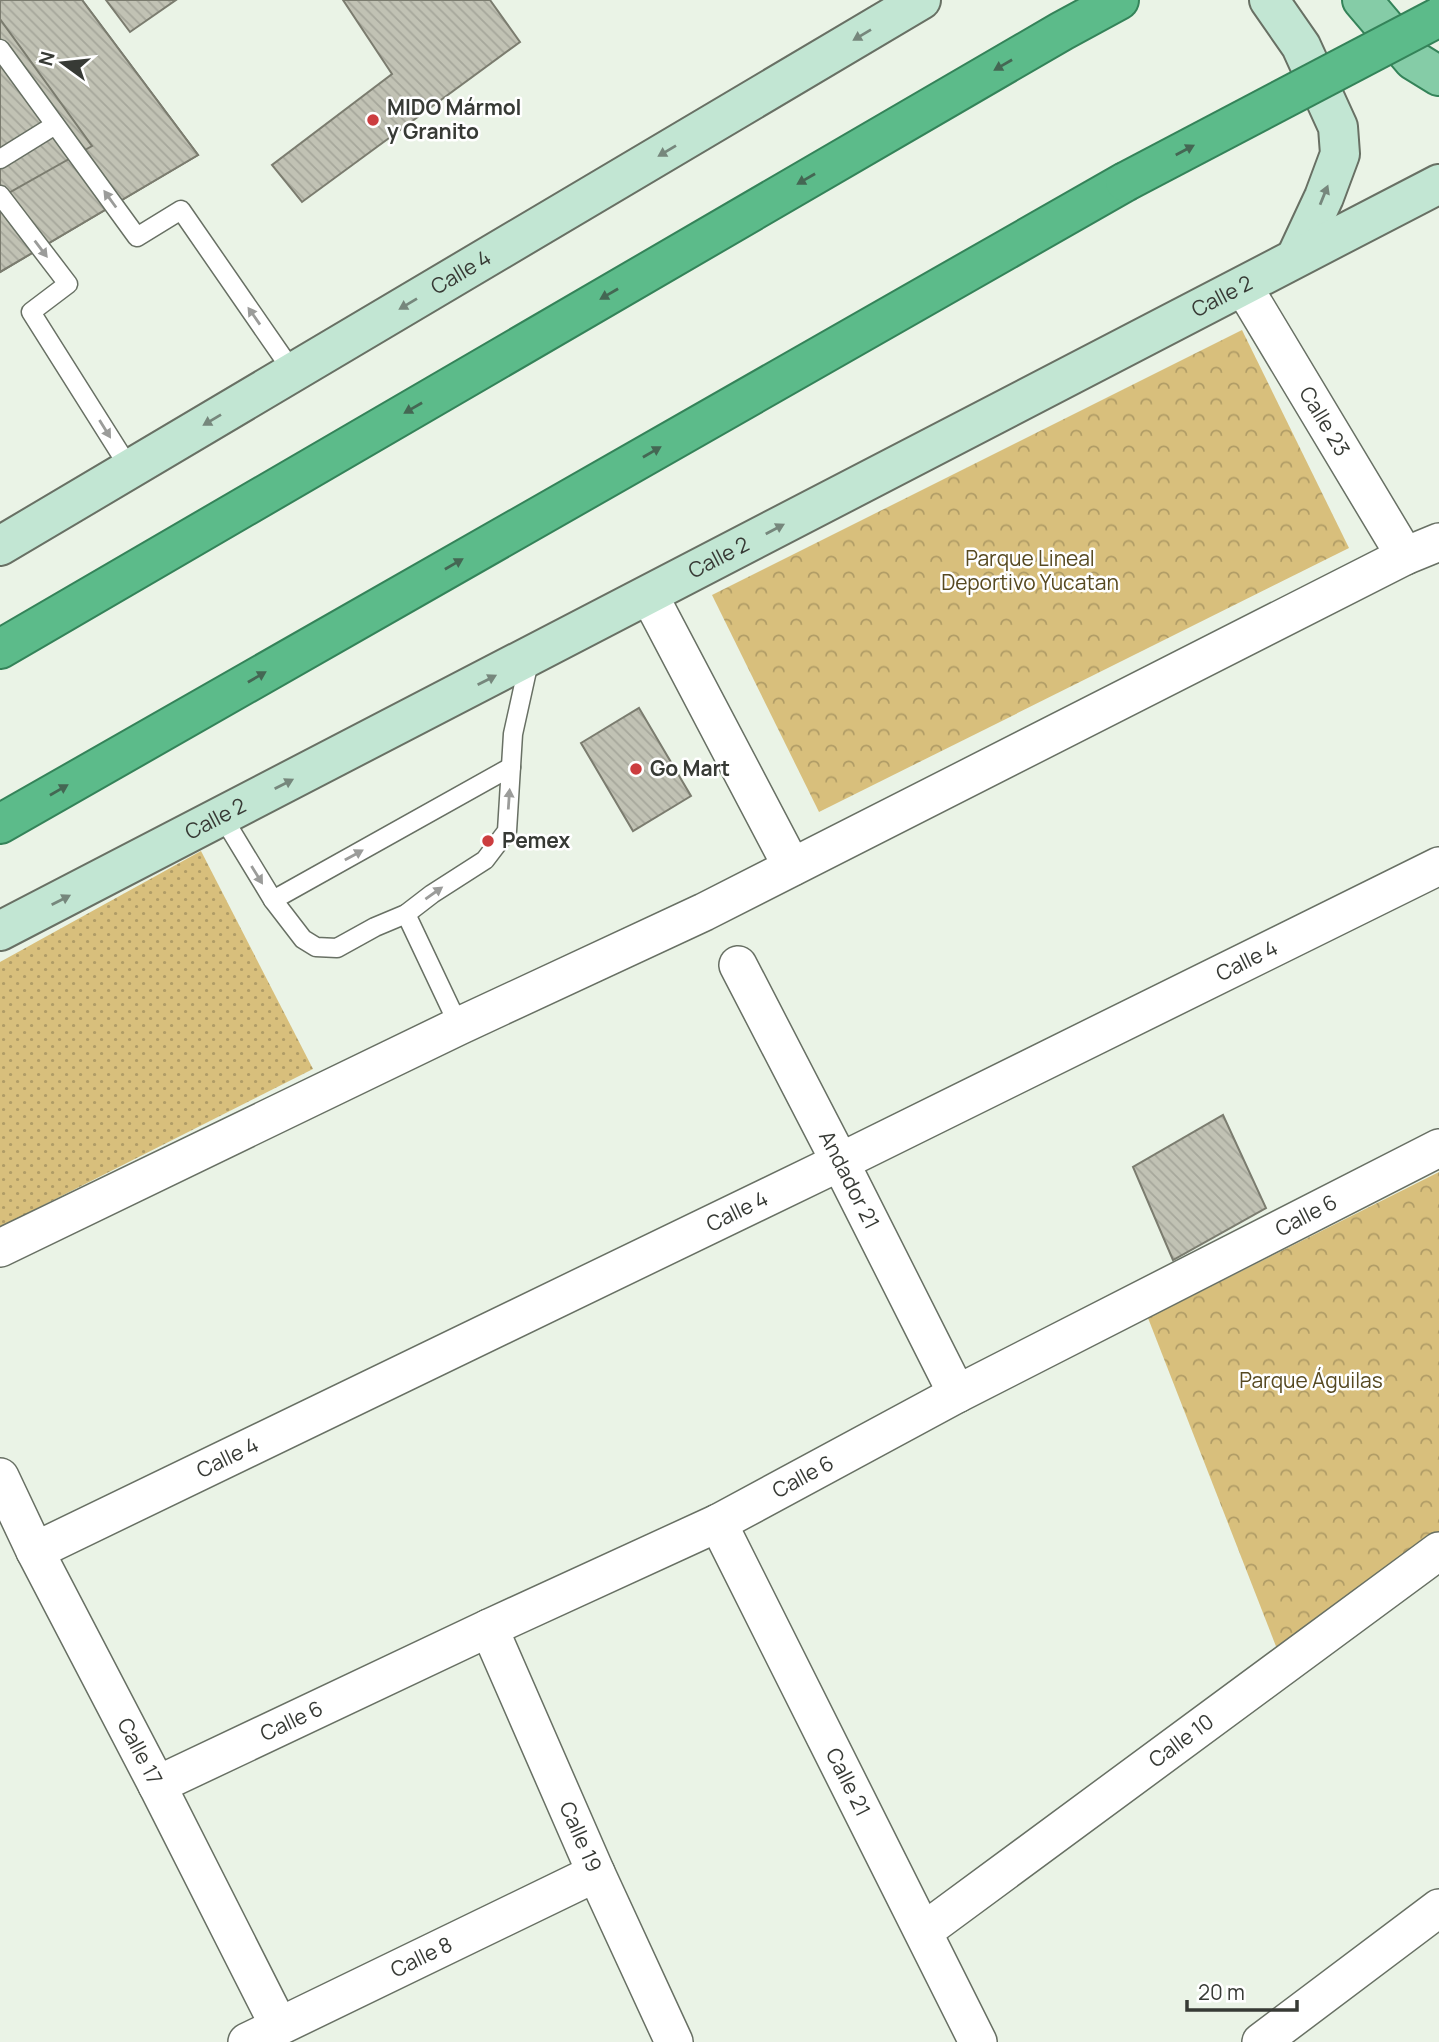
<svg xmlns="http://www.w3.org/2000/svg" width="1439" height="2042" font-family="Manrope,sans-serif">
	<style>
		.grass { fill: url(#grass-dots) }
		.park { fill: url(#park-crowns) }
		.building { fill: url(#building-back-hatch); stroke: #7b7c6f; stroke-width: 2 }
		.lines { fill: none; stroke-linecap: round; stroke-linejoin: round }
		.service-casing { stroke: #687064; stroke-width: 21 }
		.minor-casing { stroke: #687064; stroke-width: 40 }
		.secondary-casing { stroke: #687064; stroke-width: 42 }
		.primary-casing { stroke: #348359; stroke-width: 42 }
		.trunk-casing { stroke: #348359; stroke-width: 42 }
		.service { stroke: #fff; stroke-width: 18 }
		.minor { stroke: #fff; stroke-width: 37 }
		.secondary { stroke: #c2e6d3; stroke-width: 38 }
		.primary { stroke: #85cca7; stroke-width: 38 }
		.trunk { stroke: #5cbb8a; stroke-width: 38 }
		.trunk-bridge-casing { stroke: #348359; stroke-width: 42; stroke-linecap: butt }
		.trunk-bridge { stroke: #5cbb8a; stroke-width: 38 }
		.oneway { fill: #76877c }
		.oneway2 { fill: #446753 }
		.oneway3 { fill: #9b9c9a }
		.poi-dot { fill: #cc3d3f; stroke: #fff; stroke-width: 2.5 }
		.labels { text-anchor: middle; stroke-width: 5; stroke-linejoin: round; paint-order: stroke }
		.poi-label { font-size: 21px; font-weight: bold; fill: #373a35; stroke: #fff; text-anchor: start }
		.street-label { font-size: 21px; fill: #373a35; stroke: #fff }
		.park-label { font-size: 21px; fill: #564921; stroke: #fff }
	</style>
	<defs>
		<pattern id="grass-dots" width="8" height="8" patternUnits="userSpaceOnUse" patternTransform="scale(1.75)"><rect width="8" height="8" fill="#d8bf7c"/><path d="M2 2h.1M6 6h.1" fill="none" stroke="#b09c66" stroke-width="1.8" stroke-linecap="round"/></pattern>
		<pattern id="park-crowns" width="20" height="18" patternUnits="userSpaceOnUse" patternTransform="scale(1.75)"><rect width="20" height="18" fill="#d8bf7c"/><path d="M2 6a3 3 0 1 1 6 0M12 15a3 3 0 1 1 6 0" fill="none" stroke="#b09c66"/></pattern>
		<pattern id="building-back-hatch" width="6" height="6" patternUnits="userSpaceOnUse" patternTransform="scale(1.75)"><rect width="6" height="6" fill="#c1c2b4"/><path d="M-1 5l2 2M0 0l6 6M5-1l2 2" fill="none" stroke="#a6a79b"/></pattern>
	</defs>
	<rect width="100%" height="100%" fill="#eaf3e6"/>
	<path class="grass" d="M201,851L313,1069L0,1227V962Z"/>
	<g class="park">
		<path d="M1242,330L1349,548L819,812L712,595Z"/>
		<path d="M1439,1172V1532L1279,1654L1148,1318Z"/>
	</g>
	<g class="building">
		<path d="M0,0H82L198,155L0,272Z"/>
		<path d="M0,0H82L198,155L0,272V198L92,146L0,19Z"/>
		<path d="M106,0H176L130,32Z"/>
		<path d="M343,0H490L520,42L302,202L272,165L392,74Z"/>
		<path d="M639,708L691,796L633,831L581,743Z"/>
		<path d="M1223,1115L1266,1208L1173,1260L1133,1167Z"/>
	</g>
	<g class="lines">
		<defs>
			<g id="service">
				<path d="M0,49L137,237L181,210L293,372"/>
				<path d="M0,159L55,125"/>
				<path d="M0,195L68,284L31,312L130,469"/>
				<path d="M222,816L273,900L303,939L316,947L337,948L375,927L406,914L432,894L485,860L507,831L513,734L530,657"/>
				<path d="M273,900L511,767"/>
				<path d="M406,914L459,1026"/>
			</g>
			<g id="minor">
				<path id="s1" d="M1243,286L1405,556"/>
				<path d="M649,595L792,867"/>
				<path id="s2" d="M738,965L840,1162L957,1394"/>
				<path d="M0,1248L459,1026L704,912L1405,556L1439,542"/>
				<path id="s3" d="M0,1477L35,1551L157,1785L279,2026"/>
				<path id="s4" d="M718,1523L978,2042"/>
				<path id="s5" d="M35,1551L840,1162L1439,866"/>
				<path id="s6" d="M489,1628L596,1873L674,2042"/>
				<path id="s7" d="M157,1785L489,1628L718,1523L957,1394L1439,1148"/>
				<path id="s8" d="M924,1931L1439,1551"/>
				<path id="s9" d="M247,2042L596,1873"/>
				<path d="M1261,2042L1439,1908"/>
			</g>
			<g id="secondary">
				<path d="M1269,0L1301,46L1338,127L1340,154L1324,197L1296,257"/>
				<path id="s10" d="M0,546L921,0"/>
				<path id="s11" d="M0,931L1439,184"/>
			</g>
			<path id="primary" d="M1362,0L1413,60L1439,76"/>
			<g id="trunk">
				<path d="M0,649L1062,31L1119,0"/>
				<path d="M0,824L1125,182"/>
			</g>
		</defs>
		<use href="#service" class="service-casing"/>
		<use href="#minor" class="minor-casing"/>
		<use href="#secondary" class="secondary-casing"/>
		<use href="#primary" class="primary-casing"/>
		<use href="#trunk" class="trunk-casing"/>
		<use href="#service" class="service"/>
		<use href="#minor" class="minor"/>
		<use href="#secondary" class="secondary"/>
		<use href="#primary" class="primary"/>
		<use href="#trunk" class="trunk"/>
		<defs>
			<path id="trunk-bridge" d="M1125,182L1439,17"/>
		</defs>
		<use href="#trunk-bridge" class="trunk-bridge-casing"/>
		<use href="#trunk-bridge" class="trunk-bridge"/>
	</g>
	<defs><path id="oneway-solid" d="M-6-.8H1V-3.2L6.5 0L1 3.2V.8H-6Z" transform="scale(1.75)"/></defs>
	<g class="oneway">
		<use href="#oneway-solid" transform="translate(862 35) rotate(149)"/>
		<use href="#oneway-solid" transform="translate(667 151) rotate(149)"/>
		<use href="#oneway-solid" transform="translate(1324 195) rotate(-68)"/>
		<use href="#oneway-solid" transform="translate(408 304) rotate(149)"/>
		<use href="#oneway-solid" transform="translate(212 420) rotate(149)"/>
		<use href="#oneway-solid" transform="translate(775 529) rotate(-28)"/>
		<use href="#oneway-solid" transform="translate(487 680) rotate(-27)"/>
		<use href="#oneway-solid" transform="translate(284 784) rotate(-27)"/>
		<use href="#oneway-solid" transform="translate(61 900) rotate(-27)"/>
	</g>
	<g class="oneway2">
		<use href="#oneway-solid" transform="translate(1003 65) rotate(150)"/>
		<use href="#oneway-solid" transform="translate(1185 150) rotate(-28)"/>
		<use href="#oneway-solid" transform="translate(806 179) rotate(150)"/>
		<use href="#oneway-solid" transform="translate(609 294) rotate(150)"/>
		<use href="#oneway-solid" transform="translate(413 408) rotate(150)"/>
		<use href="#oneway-solid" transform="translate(652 452) rotate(-30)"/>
		<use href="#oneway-solid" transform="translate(454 564) rotate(-30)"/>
		<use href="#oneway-solid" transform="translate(257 677) rotate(-30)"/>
		<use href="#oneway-solid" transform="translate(59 790) rotate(-30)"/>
	</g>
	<g class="oneway3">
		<use href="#oneway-solid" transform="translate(110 199) rotate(-126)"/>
		<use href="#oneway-solid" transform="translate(41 249) rotate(53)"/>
		<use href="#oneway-solid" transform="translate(254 316) rotate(-125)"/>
		<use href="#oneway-solid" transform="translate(105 429) rotate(58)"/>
		<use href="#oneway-solid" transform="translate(509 799) rotate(-86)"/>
		<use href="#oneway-solid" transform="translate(354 855) rotate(-29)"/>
		<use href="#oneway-solid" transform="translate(257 875) rotate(58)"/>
		<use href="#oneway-solid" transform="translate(434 893) rotate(-35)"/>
	</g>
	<g class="poi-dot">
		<circle cx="373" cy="120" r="7"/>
		<circle cx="636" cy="769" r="7"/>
		<circle cx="488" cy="841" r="7"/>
	</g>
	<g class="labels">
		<g class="poi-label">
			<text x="387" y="115">MIDO Mármol<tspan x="387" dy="24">y Granito</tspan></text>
			<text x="650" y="776">Go Mart</text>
			<text x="502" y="848">Pemex</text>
		</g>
		<g class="street-label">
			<text dy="7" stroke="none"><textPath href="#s10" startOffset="536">Calle 4</textPath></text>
			<text dy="7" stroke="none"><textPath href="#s11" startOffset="1377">Calle 2</textPath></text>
			<text dy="7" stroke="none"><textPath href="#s1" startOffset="158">Calle 23</textPath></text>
			<text dy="7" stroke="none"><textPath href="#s11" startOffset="810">Calle 2</textPath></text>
			<text dy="7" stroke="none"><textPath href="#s11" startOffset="243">Calle 2</textPath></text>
			<text dy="7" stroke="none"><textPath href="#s5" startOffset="1348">Calle 4</textPath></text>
			<text dy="7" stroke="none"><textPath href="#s2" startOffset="242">Andador 21</textPath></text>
			<text dy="7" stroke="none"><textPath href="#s5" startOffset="780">Calle 4</textPath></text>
			<text dy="7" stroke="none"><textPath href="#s7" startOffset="1283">Calle 6</textPath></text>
			<text dy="7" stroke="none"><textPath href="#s5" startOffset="214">Calle 4</textPath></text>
			<text dy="7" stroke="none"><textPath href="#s7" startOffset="716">Calle 6</textPath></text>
			<text dy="7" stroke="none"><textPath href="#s7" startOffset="149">Calle 6</textPath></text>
			<text dy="7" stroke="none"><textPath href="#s8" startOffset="320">Calle 10</textPath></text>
			<text dy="7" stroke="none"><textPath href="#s3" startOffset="308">Calle 17</textPath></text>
			<text dy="7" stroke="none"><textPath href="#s4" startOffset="290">Calle 21</textPath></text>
			<text dy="7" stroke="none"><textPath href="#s6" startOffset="228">Calle 19</textPath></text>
			<text dy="7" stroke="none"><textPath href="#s9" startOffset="194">Calle 8</textPath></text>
		</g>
		<g class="park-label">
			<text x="1030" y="566">Parque Lineal<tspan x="1030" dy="24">Deportivo Yucatan</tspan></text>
			<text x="1311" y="1388">Parque Águilas</text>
		</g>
	</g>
	<g transform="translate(63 63) rotate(285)" stroke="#ffffff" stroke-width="5" paint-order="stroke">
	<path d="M0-5L12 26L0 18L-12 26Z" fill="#373a35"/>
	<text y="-10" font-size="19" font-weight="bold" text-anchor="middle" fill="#373a35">N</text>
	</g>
	<path d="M1187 2000v10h110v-10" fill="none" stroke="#373a35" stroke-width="3.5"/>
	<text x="1198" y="2000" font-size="21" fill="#373a35" stroke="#ffffff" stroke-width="5" paint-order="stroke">20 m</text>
</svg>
